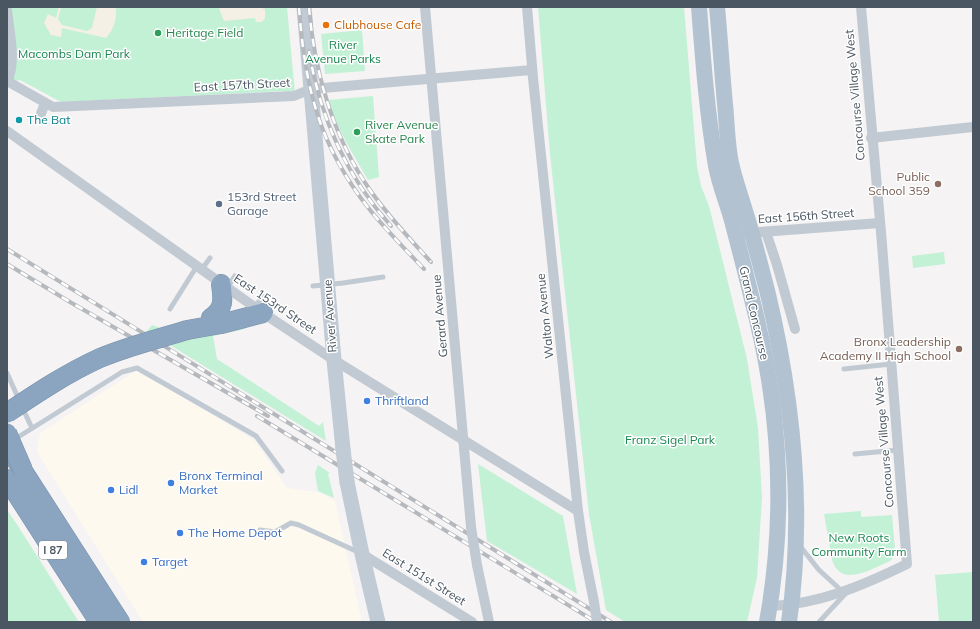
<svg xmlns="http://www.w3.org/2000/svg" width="980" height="629" font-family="Mulish,sans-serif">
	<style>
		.commercial { fill: #fdf9ef }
		.green { fill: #c3f1d5 }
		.sand { fill: #f5f0e5 }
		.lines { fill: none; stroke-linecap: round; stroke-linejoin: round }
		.highway-casing { stroke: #7690ad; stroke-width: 20 }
		.lane { stroke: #c1cad2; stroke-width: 5 }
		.street { stroke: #c1cad2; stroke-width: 10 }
		.secondary { stroke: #c1cbd6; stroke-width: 15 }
		.primary { stroke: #b3c2d1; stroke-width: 16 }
		.highway { stroke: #8ba5c1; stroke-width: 19 }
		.rail-casing { stroke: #b5b8bd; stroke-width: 4 }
		.rail { stroke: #fff; stroke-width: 2.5; stroke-dasharray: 8; stroke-linecap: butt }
		.highway-bridge-casing { stroke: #7690ad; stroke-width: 20; stroke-linecap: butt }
		.street-bridge { stroke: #c1cad2; stroke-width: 10 }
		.secondary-bridge { stroke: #c1cbd6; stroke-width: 15 }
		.highway-bridge { stroke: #8ba5c1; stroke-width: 19 }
		.food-dot { fill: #e8710a; stroke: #fff; stroke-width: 1.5 }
		.leisure-dot { fill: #2e9e5b; stroke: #fff; stroke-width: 1.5 }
		.culture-dot { fill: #0f9aa8; stroke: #fff; stroke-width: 1.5 }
		.education-dot { fill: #8d6e63; stroke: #fff; stroke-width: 1.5 }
		.service-dot { fill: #5c6f8a; stroke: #fff; stroke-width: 1.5 }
		.shop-dot { fill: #3f7fe0; stroke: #fff; stroke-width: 1.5 }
		.labels { text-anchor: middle; stroke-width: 3; stroke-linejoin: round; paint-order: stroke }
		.shield { fill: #fff; stroke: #808990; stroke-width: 1 }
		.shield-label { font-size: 11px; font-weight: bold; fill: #4a5661 }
		.food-label { font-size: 12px; fill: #c56008; stroke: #fff; text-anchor: start }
		.leisure-label { font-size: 12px; fill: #27864d; stroke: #fff; text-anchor: start }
		.park-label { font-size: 12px; fill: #17864f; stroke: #fff }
		.street-label { font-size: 12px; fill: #4a5661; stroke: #fff }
		.culture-label { font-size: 12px; fill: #0d838f; stroke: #fff; text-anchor: start }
		.education-label { font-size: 12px; fill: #785e54; stroke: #fff; text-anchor: end }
		.service-label { font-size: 12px; fill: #4e5e75; stroke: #fff; text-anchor: start }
		.shop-label { font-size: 12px; fill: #366cbe; stroke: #fff; text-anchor: start }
	</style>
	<rect width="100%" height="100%" fill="#f5f3f3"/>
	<path class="commercial" d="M137,370L254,440L287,488L321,493L335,501L362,622H143L37,452L40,433Z"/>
	<g class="green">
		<path d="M7,7H287L295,94L285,91L61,102L20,80L7,83Z"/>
		<path d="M538,7H684L697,166L701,186L709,206L747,359L758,428L762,497L757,578L747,622H625L606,610L589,514L550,154Z"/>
		<path d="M362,30L365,71L325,74L321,34Z"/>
		<path d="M373,96L379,177L368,180C353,154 337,129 328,100Z"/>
		<path d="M944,252L945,264L913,268L912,256Z"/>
		<path d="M152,325L163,329L250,325L245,329L213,336L217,359L319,426L323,422L326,441L147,331Z"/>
		<path d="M478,464L563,516L577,594L487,541Z"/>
		<path d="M318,465L330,473L328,474L334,498L318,491L315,473Z"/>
		<path d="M7,510L16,523L79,622H7Z"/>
		<path d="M861,511V517L892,515L895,550C895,555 894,558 890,561C873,568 841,589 832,560L824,514Z"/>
		<path d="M973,572V622H939L935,575Z"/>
	</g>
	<g class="sand">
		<path d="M59,7H61L58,19L62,25L87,31L92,28L97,7H116C117,19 114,29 106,38L62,28L61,37L51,35L44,23L48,14L56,18Z"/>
		<path d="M219,7H263V9H265V18L262,22H256L255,18L224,21L220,11Z"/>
	</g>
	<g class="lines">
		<defs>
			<g id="highway">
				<path d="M211,318C225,308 223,299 221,284"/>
				<path d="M187,330L221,324L263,313"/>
				<path d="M14,457L120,622"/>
				<path d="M7,479L99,622"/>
			</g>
		</defs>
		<use href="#highway" class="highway-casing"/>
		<g class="lane">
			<path d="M202,269L210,258"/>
			<path d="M313,286L343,283L383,277"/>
			<path d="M227,288L235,276"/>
			<path d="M255,307L263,296"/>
			<path d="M170,309L197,266"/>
			<path d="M844,369L891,364"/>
			<path d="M7,373L19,400"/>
			<path d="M22,407L32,428"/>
			<path d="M15,439L122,372L137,368L256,436L282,471"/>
			<path d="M855,454L898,450"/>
			<path d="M260,530L275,532L291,523L299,525L358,552"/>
			<path d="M800,546L819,570L843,592"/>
			<path d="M819,622L846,593"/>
		</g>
		<g class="street">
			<path d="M425,7L471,527"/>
			<path d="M527,7L533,78L578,511L584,552L594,602"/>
			<path d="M7,10C9,31 17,63 7,81"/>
			<path d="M7,81L53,107L294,96L311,89L532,70"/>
			<path d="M39,119L45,103"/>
			<path d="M7,131L263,313L334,360L578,511"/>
			<path d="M871,138L973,127"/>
			<path d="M766,232L777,265L795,329"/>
			<path d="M747,233L880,223"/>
			<path d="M362,554L472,622"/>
			<path d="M477,565L489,622"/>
			<path d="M769,606C818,605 864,585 907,564L881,232L861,7"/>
		</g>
		<g class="secondary">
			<path d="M304,7L334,360L343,449"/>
			<path d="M347,482L362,554L378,622"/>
		</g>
		<g class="primary">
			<path d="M699,7C703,60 707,113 716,166C719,183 726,200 731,217C740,251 749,286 757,320C781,419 785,522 767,622"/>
			<path d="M717,7C720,39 722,72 725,104C727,124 727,144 731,163C735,181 741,197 746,214C754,239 760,264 767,290C793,398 805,511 789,622"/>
		</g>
		<use href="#highway" class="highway"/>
		<defs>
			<g id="rail">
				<path d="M299,7C305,88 319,146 370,210C387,231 406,250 424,269"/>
				<path d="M309,7C314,71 333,137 370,190C388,216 410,239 431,262"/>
				<path d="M309,51C320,117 346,176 391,226"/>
				<path d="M7,249L611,622"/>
				<path d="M7,264L70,302L268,416"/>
				<path d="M257,416L596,622"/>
			</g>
		</defs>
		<use href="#rail" class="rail-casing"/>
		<use href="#rail" class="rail"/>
		<defs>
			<g id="highway-bridge">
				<path d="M7,413C37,393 67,373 100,358C128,346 158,339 187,330"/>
				<path d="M7,433L23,470"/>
			</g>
		</defs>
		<use href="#highway-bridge" class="highway-bridge-casing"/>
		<g class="street-bridge">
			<path d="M471,527L477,565"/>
			<path d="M594,602L597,622"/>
		</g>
		<path class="secondary-bridge" d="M343,449L347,482"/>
		<use href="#highway-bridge" class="highway-bridge"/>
	</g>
	<circle class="food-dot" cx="326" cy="25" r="4"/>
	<g class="leisure-dot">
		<circle cx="158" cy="33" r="4"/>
		<circle cx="357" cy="132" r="4"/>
	</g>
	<circle class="culture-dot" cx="19" cy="120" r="4"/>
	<g class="education-dot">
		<circle cx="938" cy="184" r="4"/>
		<circle cx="959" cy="349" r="4"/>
	</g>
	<circle class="service-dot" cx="219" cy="204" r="4"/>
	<g class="shop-dot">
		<circle cx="367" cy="401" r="4"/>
		<circle cx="171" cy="483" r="4"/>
		<circle cx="111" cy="490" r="4"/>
		<circle cx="180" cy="533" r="4"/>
		<circle cx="144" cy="562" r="4"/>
	</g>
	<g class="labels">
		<rect class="shield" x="39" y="541" width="28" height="18" rx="3"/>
		<g class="shield-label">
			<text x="53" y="554">I 87</text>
		</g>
		<g class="food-label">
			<text x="334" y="29">Clubhouse Cafe</text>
		</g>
		<g class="leisure-label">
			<text x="166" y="37">Heritage Field</text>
			<text x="365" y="129">River Avenue<tspan x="365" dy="14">Skate Park</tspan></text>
		</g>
		<g class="park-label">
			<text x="343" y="49">River<tspan x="343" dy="14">Avenue Parks</tspan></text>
			<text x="74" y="58">Macombs Dam Park</text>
			<text x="670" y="444">Franz Sigel Park</text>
			<text x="859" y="542">New Roots<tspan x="859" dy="14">Community Farm</tspan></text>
		</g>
		<g class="street-label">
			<text transform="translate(242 85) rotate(-3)" y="4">East 157th Street</text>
			<text transform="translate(855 95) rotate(-95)" y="4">Concourse Village West</text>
			<text transform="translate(806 216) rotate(-4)" y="4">East 156th Street</text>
			<text transform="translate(275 304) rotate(34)" y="4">East 153rd Street</text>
			<text transform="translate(754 313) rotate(77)" y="4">Grand Concourse</text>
			<text transform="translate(330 316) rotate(-94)" y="4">River Avenue</text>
			<text transform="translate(440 316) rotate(-95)" y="4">Gerard Avenue</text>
			<text transform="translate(545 316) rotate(-96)" y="4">Walton Avenue</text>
			<text transform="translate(884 442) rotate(-95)" y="4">Concourse Village West</text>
			<text transform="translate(424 577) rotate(32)" y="4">East 151st Street</text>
		</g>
		<g class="culture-label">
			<text x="27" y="124">The Bat</text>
		</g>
		<g class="education-label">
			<text x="930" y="181">Public<tspan x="930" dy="14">School 359</tspan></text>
			<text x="951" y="346">Bronx Leadership<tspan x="951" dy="14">Academy II High School</tspan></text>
		</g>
		<g class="service-label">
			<text x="227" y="201">153rd Street<tspan x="227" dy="14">Garage</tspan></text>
		</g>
		<g class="shop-label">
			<text x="375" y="405">Thriftland</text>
			<text x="179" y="480">Bronx Terminal<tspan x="179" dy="14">Market</tspan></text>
			<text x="119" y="494">Lidl</text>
			<text x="188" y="537">The Home Depot</text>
			<text x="152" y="566">Target</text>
		</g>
	</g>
	<rect width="980" height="629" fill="none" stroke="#4a5661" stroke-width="16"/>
</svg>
